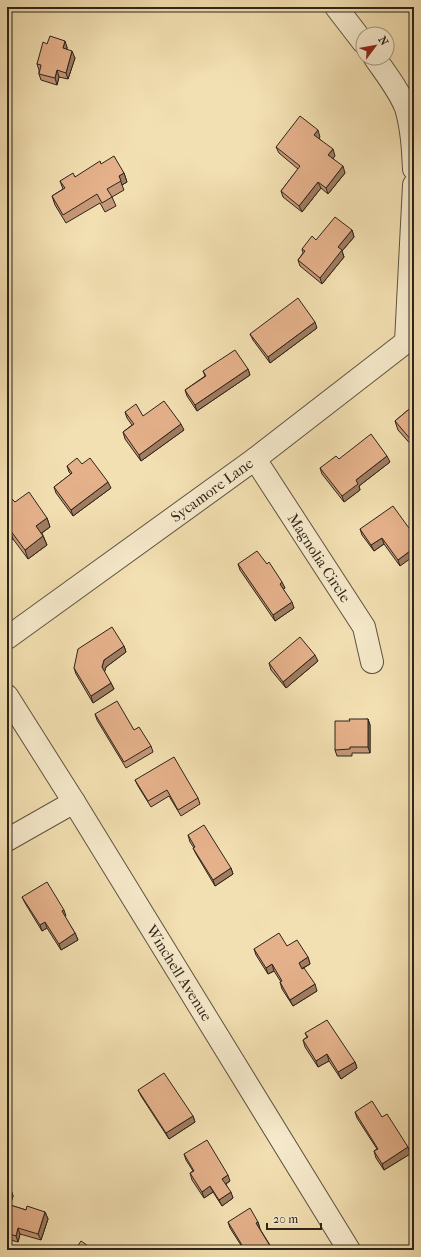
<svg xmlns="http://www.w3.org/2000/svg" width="421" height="1257" font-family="'IM FELL French Canon',serif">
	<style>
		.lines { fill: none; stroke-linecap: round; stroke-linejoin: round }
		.minor-casing { stroke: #5e5341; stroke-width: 24 }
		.minor { stroke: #f7ebcd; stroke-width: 22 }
		.wall { fill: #c59878; stroke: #2d241b }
		.shaded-wall { fill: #a07c61; stroke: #2d241b }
		.building { fill: #e5b18b; stroke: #2d241b }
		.labels { text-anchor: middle; stroke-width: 4; stroke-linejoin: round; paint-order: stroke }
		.street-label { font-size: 15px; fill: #2d241b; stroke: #f7ebcd }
	</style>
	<rect width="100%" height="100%" fill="#f3e0b2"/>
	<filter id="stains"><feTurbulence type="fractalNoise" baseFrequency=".005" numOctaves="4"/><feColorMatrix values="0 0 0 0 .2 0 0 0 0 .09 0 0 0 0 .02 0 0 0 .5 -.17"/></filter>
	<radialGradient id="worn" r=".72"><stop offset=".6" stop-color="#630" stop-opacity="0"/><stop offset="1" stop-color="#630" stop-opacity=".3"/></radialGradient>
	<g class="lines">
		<defs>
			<g id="minor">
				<path d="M336,7L363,42"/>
				<path d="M375,58C386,74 399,90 406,108C412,128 413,149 414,169"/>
				<path d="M406,342L414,185"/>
				<path d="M255,459L364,627L372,662"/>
				<path d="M7,638L255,459L406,342L414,341"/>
				<path d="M7,696L74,802L349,1250"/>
				<path d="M7,840L74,802"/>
			</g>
		</defs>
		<use href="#minor" class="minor-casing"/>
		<use href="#minor" class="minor"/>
	</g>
	<g class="wall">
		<path d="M47,44L67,47V50L75,58L68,79L59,77L57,85L41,80L39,74V70L37,64Z"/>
		<path d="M320,137L319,138L335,156L333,158L345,173L328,194L321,188L302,212L283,197L281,191L298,169L279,153L276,147Z"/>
		<path d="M124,173L127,182L122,185L124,190L112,197L116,206L105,212L100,203L66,223L55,205L52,196L63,189L60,181L75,177Z"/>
		<path d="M352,230L354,237L342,251L344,257L322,284L300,266L298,260L303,253L302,249L316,240Z"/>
		<path d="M317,328L270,363L253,340L250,334Z"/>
		<path d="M248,369L250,375L197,411L187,396L185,390L205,376L203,371Z"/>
		<path d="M414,405V448L398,430L395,421Z"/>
		<path d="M125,412L143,416L184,430L141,461L125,439L123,432L132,425L127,418Z"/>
		<path d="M339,459L390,462L359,486L360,490L344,502L322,474L320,468Z"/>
		<path d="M82,464L111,488L73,516L56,493L54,487L71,474L69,472L67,466Z"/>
		<path d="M15,502L47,518L50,527L42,533L47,545L28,559L13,539L7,544Z"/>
		<path d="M360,529L414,535L400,566L384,544L374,551L362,535Z"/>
		<path d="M238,564H267L285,588L283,589L294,608L275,621L240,570Z"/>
		<path d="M124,646L126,652L106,667L104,672L111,683L114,689L93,703L76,674L74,668Z"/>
		<path d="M318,661L286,688L271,670L269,663Z"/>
		<path d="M95,714L134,730L151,746L153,752L126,768L97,720Z"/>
		<path d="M368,719L370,725V753H352V756H337L335,750L350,721Z"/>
		<path d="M135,780L198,798L200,804L181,816L169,796L151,807L138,786Z"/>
		<path d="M188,835L231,868L233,874L215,886L196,854L193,848H194L190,842Z"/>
		<path d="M22,897L66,916L65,917L75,933L78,940L61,950L47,928L42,931L25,903Z"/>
		<path d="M287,946L308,957L310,964L302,969L317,991L293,1006L282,989L280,982H281L274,971L268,974L256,955L254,949Z"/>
		<path d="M305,1033L355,1062L357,1068L341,1079L329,1061L318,1067L305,1047L303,1040L307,1037Z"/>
		<path d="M138,1090L193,1116L195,1122L169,1139L141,1096Z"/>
		<path d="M355,1112L382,1117L408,1147L410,1154L384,1170L376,1158L374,1151L377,1149L357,1118Z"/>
		<path d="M184,1154L230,1181L226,1184L233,1198L222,1206L213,1192L204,1198L192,1180L190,1173L193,1171L186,1160Z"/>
		<path d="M7,1188L11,1190L13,1196L10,1205L26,1210L45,1212L48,1219L41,1240L20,1234L18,1242L7,1239Z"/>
		<path d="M228,1222H258L260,1229L273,1250H244L230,1228Z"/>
	</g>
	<g class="shaded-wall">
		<path d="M65,41L67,47L65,55L63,48Z"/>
		<path d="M72,51L75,58L68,79L66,73Z"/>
		<path d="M57,70L59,77L57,85L55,78Z"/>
		<path d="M318,130L320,137L317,141L314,135Z"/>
		<path d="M333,149L335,156L331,161L328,155Z"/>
		<path d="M343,166L345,173L328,194L326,188Z"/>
		<path d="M124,173L127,182L122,185L119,176Z"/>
		<path d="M318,182L321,188L302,212L299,206Z"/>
		<path d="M352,230L354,237L342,251L344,257L322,284L320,278L338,247Z"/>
		<path d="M315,322L317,328L270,363L268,357Z"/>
		<path d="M248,369L250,375L197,411L195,405Z"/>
		<path d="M181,424L184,430L141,461L139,455Z"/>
		<path d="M414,439V447L412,441Z"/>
		<path d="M387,456L390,462L359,486L360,490L344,502L342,496L356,480Z"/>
		<path d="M108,482L111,488L73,516L71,510Z"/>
		<path d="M47,518L50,527L40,534L36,526Z"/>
		<path d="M10,530L13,539L7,544V532Z"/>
		<path d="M43,536L47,545L28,559L25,550Z"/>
		<path d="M382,538L384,544L374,551L371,545Z"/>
		<path d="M414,548V556L400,566L398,560Z"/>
		<path d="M282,582L285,588L282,590L280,584Z"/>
		<path d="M292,602L294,608L275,621L273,615Z"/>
		<path d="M124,646L126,652L106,667L104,674L102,667L104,660Z"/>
		<path d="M315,655L318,661L286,688L283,682Z"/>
		<path d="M111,683L114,689L93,703L91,696Z"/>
		<path d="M368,719L370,725V753L368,747Z"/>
		<path d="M231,868L233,874L215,886L213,880Z"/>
		<path d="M64,910L66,916L64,918L62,911Z"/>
		<path d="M45,922L47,928L42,931L40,925Z"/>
		<path d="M75,933L78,940L61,950L59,944Z"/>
		<path d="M308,957L310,964L301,969L299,963Z"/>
		<path d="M272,964L274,971L268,974L266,968Z"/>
		<path d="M315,984L317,991L293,1006L290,1000Z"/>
		<path d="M327,1054L329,1061L318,1067L316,1061Z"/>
		<path d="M355,1062L357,1068L341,1079L338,1072Z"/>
		<path d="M193,1116L195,1122L169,1139L166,1133Z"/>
		<path d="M408,1147L410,1154L384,1170L382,1164Z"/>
		<path d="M228,1175L230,1181L224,1185L222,1179Z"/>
		<path d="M210,1186L213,1192L204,1198L202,1192Z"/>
		<path d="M11,1190L13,1196L9,1210L7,1206V1202Z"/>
		<path d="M231,1192L233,1198L222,1206L219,1200Z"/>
		<path d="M45,1212L48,1219L41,1240L38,1234Z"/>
		<path d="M258,1222L260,1229H259L256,1223Z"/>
		<path d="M18,1228L20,1234L18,1242L16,1236Z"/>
	</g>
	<g class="building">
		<path d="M50,36L65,41L63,48L72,51L66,73L57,70L55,78L39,74L41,65L37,64L43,42L47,44Z"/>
		<path d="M300,116L318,130L314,135L333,149L328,155L343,166L326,188L318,182L299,206L281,191L300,166L276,147Z"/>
		<path d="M114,156L124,173L119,176L121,181L107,189L112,197L102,203L97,194L63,215L52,196L65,188L60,181L73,173L75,177L100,161L101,164Z"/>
		<path d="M335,217L352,230L338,247L342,250L320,278L298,260L305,251L302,249L312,236L316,240Z"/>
		<path d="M298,298L315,322L268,357L250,334Z"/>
		<path d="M235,350L248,369L195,405L185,390L206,376L203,371Z"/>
		<path d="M164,401L181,424L139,455L123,432L134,424L125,412L136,404L143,416Z"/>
		<path d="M414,405V439L412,441L395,421Z"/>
		<path d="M371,434L387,456L356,480L358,484L342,496L320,468L336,456L339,459Z"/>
		<path d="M77,458L82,464L90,458L108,482L71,510L54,487L72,473L67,466Z"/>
		<path d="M29,492L47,518L36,526L43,536L25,550L10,530L7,532V494L15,502Z"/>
		<path d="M393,506L414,535V548L398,560L382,538L371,545L360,529Z"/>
		<path d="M257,551L267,564L269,562L282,582L280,584L292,602L273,615L238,564Z"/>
		<path d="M112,627L124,646L104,660L102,667L111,683L91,696L74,668L78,649Z"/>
		<path d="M300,637L315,655L283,682L269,663Z"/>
		<path d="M117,701L134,730L139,727L151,746L124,762L95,714Z"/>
		<path d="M349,719H368V747H350V749L335,750V721H350Z"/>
		<path d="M174,757L198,798L178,810L167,790L148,801L135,780Z"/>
		<path d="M204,825L231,868L213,880L193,848L195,847L188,835Z"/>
		<path d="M47,882L64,910L62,911L75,933L59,944L45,922L40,925L22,897Z"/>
		<path d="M279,933L287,946L297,940L308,957L299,963L302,969L304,968L315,984L290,1000L280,982L282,981L272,964L266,968L254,949Z"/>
		<path d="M327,1020L355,1062L338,1072L327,1054L316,1061L303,1040L308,1037L305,1033Z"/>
		<path d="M164,1073L193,1116L166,1133L138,1090Z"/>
		<path d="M372,1101L382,1117L387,1114L408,1147L382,1164L374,1151L378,1149L355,1112Z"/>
		<path d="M207,1140L228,1175L222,1179L231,1192L219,1200L210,1186L202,1192L190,1173L194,1171L184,1154Z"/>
		<path d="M7,1188L11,1190L7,1202Z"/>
		<path d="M7,1204L26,1210L27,1206L45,1212L38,1234L18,1228L16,1236L7,1233Z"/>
		<path d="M250,1208L258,1222L256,1223L272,1249L270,1250H245L228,1222Z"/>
		<path d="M81,1241L94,1250H75Z"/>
	</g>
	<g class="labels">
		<g class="street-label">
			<text transform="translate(212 490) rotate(-36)" y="5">Sycamore Lane</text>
			<text transform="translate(319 558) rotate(57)" y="5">Magnolia Circle</text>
			<text transform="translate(179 973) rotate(58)" y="5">Winchell Avenue</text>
		</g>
	</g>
	<rect width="421" height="1257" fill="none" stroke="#f3e0b2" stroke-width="24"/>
	<rect x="8" y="8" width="405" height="1241" fill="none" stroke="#2d241b" stroke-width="2"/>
	<rect x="12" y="12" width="397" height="1233" fill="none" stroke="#2d241b"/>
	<g transform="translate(375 46) rotate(58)"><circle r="19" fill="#f7ebcd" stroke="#a69b86"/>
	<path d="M0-3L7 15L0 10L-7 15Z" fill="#8f2418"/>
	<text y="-6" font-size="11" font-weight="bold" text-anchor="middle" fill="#2d241b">N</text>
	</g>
	<path d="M267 1223v6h54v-6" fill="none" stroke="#2d241b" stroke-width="2"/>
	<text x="273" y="1223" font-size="12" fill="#2d241b" stroke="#f7ebcd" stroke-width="3" paint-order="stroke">20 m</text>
	<rect width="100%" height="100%" filter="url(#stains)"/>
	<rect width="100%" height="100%" fill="url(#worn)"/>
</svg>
